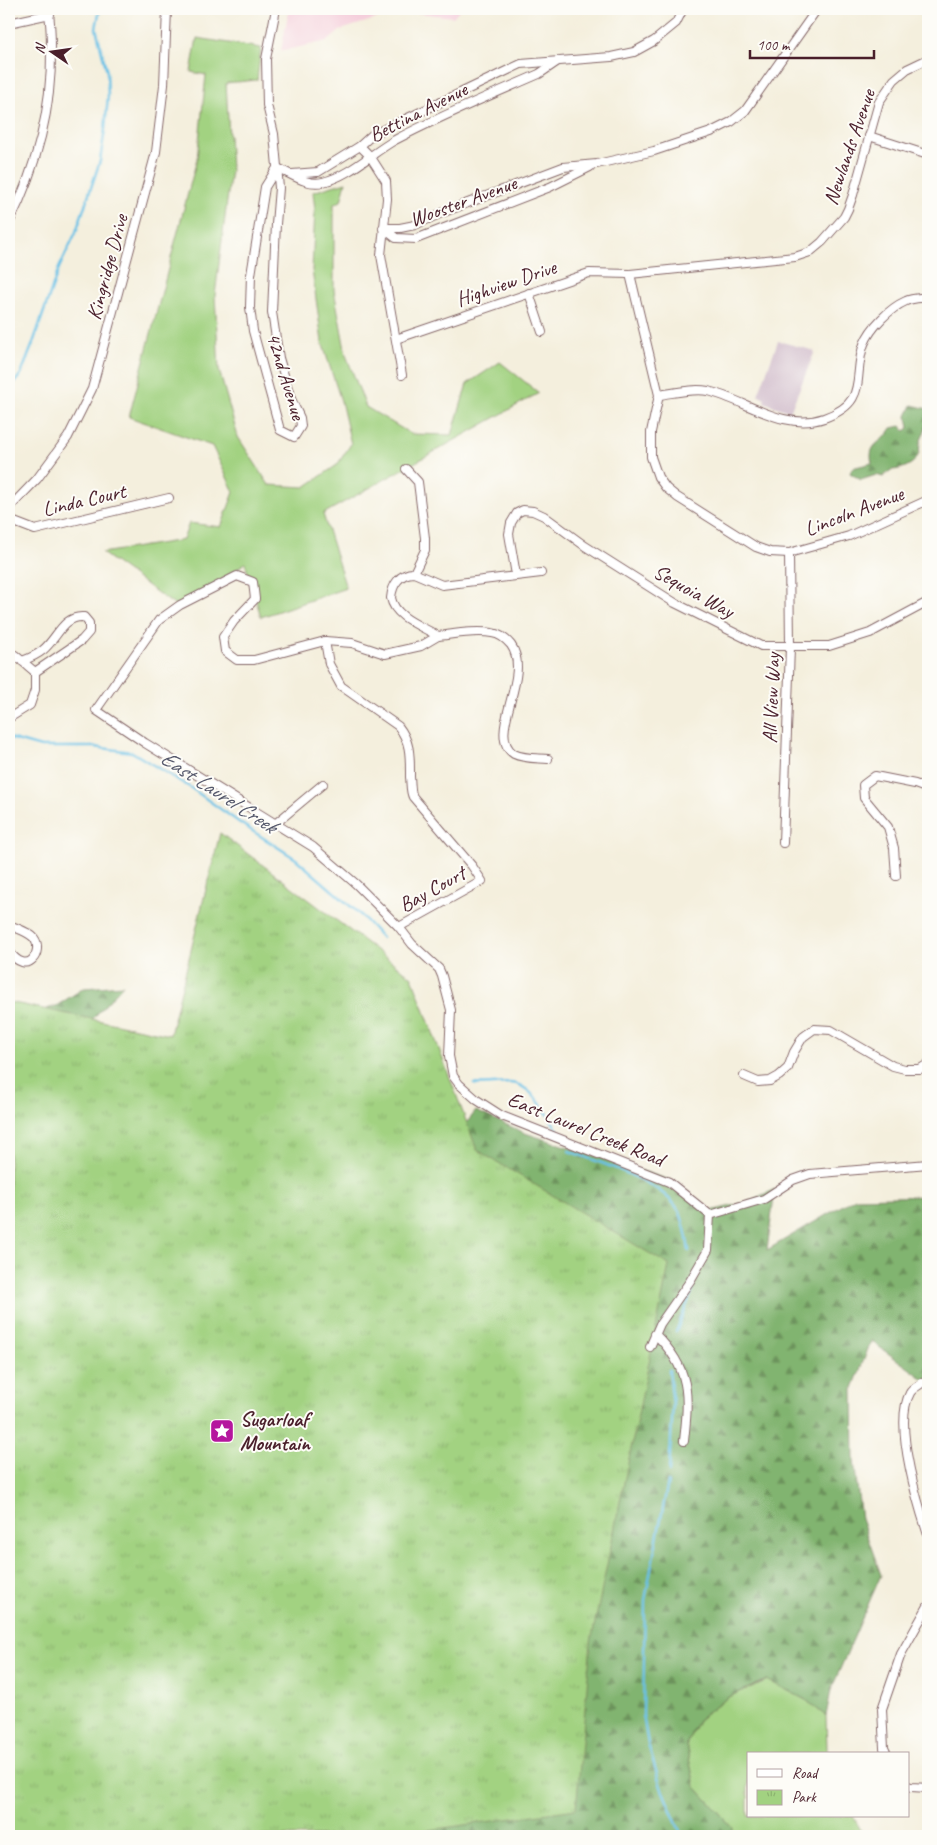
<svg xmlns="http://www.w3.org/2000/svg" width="937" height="1845" font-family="Caveat,sans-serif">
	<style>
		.built { fill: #f5cfdc }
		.industrial { fill: #d1bdcc }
		.grass { fill: #a2d281; stroke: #767856 }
		.forest { fill: url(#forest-firs); stroke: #666a4d }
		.park { fill: url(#park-tufts); stroke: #767856 }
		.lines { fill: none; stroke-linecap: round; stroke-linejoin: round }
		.stream { stroke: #69c1e6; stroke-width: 2.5 }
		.street-casing { stroke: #866869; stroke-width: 10 }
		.street { stroke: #fff; stroke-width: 8 }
		.labels { text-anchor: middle; stroke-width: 4; stroke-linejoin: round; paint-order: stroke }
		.street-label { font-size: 21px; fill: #4a1f2b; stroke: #fdfcf7 }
		.poi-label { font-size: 21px; font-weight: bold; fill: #4a1f2b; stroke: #fdfcf7; text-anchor: start }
		.water-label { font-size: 22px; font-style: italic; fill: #55586c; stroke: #fdfcf7 }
	</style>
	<defs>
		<pattern id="forest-firs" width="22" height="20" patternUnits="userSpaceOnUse" patternTransform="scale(1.25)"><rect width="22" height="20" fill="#81b46f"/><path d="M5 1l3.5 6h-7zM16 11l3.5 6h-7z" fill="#6c925b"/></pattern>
		<pattern id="park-tufts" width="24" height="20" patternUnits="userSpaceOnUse" patternTransform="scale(1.25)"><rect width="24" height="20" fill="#a2d281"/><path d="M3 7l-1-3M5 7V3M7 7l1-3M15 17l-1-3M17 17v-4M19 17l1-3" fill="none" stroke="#8db470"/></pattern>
	</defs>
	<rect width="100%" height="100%" fill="#fdfcf7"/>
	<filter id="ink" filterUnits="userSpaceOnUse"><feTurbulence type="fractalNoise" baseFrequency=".02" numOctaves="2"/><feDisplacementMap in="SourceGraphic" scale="10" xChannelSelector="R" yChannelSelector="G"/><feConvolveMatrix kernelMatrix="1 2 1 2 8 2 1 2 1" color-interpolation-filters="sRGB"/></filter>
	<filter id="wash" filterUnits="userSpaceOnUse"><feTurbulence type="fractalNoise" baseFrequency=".0096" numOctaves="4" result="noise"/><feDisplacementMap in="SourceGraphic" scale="20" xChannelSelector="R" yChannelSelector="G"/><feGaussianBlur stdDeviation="1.12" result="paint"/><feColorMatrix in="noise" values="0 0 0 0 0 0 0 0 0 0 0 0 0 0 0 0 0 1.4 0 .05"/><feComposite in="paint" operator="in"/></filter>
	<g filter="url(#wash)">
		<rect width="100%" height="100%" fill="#f4efdd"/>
		<path class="built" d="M289,9H460L453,17L400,11L341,30L328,41L281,51Z"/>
		<path class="industrial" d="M778,341L815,351L790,412L764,402L765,398L758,395Z"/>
		<g class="grass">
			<path d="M197,38L261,48L257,80L226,83L231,170L215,295L219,370L238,437L269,485L305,487L337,465L351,444L341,401L322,342L312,270L315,210L313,192L346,182L341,201L334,204V290L346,355L366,407L411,434L452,435L467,384L500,362L539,393L323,514L346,588L261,617L245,563L180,609L102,553L183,540L189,523L221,527L234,492L212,446L129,417L197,159L206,75L191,72Z"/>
			<path d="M768,1680L806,1700L826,1716L827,1749L828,1754H748V1816H853L864,1836H730L733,1828L695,1786L686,1745L698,1720L728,1697Z"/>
		</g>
		<g class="forest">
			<path d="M912,405L928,409C928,422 926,429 921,440C919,444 920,448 919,452C917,464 902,470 891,470L883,477L876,475L861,480L850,473L852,468L872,463C867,442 883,444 892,428L901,426L905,431L909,428L907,416Z"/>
			<path d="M123,985L71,1043L9,1021L56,1006L84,988Z"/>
			<path d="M476,1111L525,1133L670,1180L711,1211L747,1202L775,1189L767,1250L855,1198L928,1196V1382L871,1341L853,1388L854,1460L861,1519L881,1575L831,1690L826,1716L806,1700L767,1680L728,1697L698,1720L686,1745L695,1786L733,1828L730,1836H314L424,1176Z"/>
		</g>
		<path class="park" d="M220,833L412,977L477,1150L669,1265L591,1642L576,1809L402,1834L398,1836H9V1002L170,1035Z"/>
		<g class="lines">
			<g class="stream">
				<path d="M9,390L21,374L32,346L59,268L76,232L100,161L105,129L108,96L107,72L96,28L100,9"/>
				<path d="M9,738L41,747H94L132,752L191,788L240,823L296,859L363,917L382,938"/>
				<path d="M474,1084C486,1086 498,1083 510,1083C532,1083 548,1116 559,1132"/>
				<path d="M569,1151C600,1163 662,1181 679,1211C685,1223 687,1238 689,1251"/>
				<path d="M676,1332L693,1289"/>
				<path d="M669,1370L673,1404L669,1472"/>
				<path d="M668,1482L645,1600L643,1715L648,1744L661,1787L682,1836"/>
			</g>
		</g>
	</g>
	<g filter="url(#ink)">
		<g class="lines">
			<defs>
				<g id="street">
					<path d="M276,9L266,59L267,105L274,134L279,188L276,224L272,312L279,358L291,399L300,418L301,426L294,437L280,430L253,331L250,307L251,275L265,187L277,168"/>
					<path d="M9,23L50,14"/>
					<path d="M869,136L928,155"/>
					<path d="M360,146L370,156L386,181L387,199L381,255L402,375"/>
					<path d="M277,168C292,174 306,186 323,182C349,176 372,153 395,140C442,115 491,95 539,74L558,61"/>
					<path d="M292,174L318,172L360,146L372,135L521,64L611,57L634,52L654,41L676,23L683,9"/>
					<path d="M9,223C36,168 52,112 51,51C51,37 51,22 48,9"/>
					<path d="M383,228H400L415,225L444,212L563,167L597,164L654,151L711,132L731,122L745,111L817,9"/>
					<path d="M383,228L396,238L416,239L550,187L590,167"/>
					<path d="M630,274L659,395L651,432V457L658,477L666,488L677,497L756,547L770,552L789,553L821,544L849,536L928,500"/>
					<path d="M529,293L542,332"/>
					<path d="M396,339L589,273L630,274L795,257L810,252L822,242L844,217L848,209L853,195L879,102L894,80L907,69L928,59"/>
					<path d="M659,395C674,393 693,388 708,391C746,400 784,432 824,418C870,402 852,377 864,344C871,327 890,308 906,301C912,298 921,298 928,297"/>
					<path d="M406,469L418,482L425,538V550L414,573"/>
					<path d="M9,508L37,479L68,437L92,389L156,152L164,85L167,9"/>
					<path d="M9,520L35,530L169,498"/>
					<path d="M541,573L442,585L414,573C399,573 392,586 391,598C395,618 422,626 438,636L421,646L385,654L352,643L325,641L254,660H237L225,651L223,637L234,621L255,599L253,582L237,576L180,605L159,620L96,710L145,743L313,847L356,884L399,927L412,944L439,969L442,976L451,1010L449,1056L453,1076L459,1084L477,1100L502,1116L669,1182L710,1215"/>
					<path d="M516,575L509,534L511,523L517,513L523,510L533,511L544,516L585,546L675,603L761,646H829L870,633L928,602"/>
					<path d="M438,636C455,634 475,630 492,633C500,634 506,639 511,645C533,676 485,735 514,754C524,759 538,758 548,759"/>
					<path d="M325,641L329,664L341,686L398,726C411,742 410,757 410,777C411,784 410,791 413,797L472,866L482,881L399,927"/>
					<path d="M9,654L15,655L35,672V690L30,705L9,718"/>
					<path d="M22,661C30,658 37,655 43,650C57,639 63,615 84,617L89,623V632L82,640L35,672"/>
					<path d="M275,824L323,784"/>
					<path d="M783,843L790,647L789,553"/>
					<path d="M896,876L894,848L888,827L864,798L863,785L875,776L915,784L928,789"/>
					<path d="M9,925C16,928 29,932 34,938C44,951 28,978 9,951"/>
					<path d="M744,1076L758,1082L770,1081L779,1076L788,1068L794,1052L803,1037L814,1029L831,1030L893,1066L905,1069H920L928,1064"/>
					<path d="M710,1215L764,1199L793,1180L810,1174L928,1164"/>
					<path d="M655,1334C691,1369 689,1395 684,1441"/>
					<path d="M650,1347L660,1324L690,1281L708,1250L710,1215"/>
					<path d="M922,1383C918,1386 912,1389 910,1393C893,1423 918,1504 928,1535"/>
					<path d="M887,1754L884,1748L882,1709L901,1654L928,1606"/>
					<path d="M908,1786L911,1787L928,1788"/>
				</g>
			</defs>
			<use href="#street" class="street-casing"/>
			<use href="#street" class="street"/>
		</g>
	</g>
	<defs>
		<symbol id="sight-square" viewBox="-11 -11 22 22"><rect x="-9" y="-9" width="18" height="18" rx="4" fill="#b5179e" stroke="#fdfcf7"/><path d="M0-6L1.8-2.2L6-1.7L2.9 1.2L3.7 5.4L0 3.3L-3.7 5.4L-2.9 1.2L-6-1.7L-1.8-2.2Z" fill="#fff"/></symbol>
	</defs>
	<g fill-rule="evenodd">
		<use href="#sight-square" x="208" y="1417" width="28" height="28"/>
	</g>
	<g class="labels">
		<g class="street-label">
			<text transform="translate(418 112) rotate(-27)" y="7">Bettina Avenue</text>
			<text transform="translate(849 147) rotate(-71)" y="7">Newlands Avenue</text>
			<text transform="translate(463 201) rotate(-20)" y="7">Wooster Avenue</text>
			<text transform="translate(107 267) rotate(-75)" y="7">Kingridge Drive</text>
			<text transform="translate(506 283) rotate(-19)" y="7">Highview Drive</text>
			<text transform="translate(286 376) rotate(73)" y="7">42nd Avenue</text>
			<text transform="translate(84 500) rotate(-13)" y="7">Linda Court</text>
			<text transform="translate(854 511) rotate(-21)" y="7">Lincoln Avenue</text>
			<text transform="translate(694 591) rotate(29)" y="7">Sequoia Way</text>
			<text transform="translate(771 698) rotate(-88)" y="7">All View Way</text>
			<text transform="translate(432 889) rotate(-29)" y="7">Bay Court</text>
			<text transform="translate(586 1129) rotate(22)" y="7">East Laurel Creek Road</text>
		</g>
		<g class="poi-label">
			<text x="240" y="1426">Sugarloaf<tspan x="240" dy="24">Mountain</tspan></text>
		</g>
		<g class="water-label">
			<text transform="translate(219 791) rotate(33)" y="8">East Laurel Creek</text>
		</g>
	</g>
	<rect width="937" height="1845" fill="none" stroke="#fdfcf7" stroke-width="30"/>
	<rect x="747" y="1752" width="162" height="65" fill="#fdfcf7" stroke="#b5a4a5"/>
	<rect x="757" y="1769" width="25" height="8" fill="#ffffff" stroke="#b5a4a5"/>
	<text x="792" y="1778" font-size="15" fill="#4a1f2b">Road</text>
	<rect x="757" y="1790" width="25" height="15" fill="url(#park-tufts)" stroke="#b5a4a5"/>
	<text x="792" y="1802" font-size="15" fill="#4a1f2b">Park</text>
	<g transform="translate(52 52) rotate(283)" stroke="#fdfcf7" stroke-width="4" paint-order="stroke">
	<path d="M0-4L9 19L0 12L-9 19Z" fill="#4a1f2b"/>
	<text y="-8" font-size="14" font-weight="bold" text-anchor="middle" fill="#4a1f2b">N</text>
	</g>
	<path d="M750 50v8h124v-8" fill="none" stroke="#4a1f2b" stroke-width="2.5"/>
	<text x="757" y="50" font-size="15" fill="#4a1f2b" stroke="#fdfcf7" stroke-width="4" paint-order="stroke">100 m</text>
</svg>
